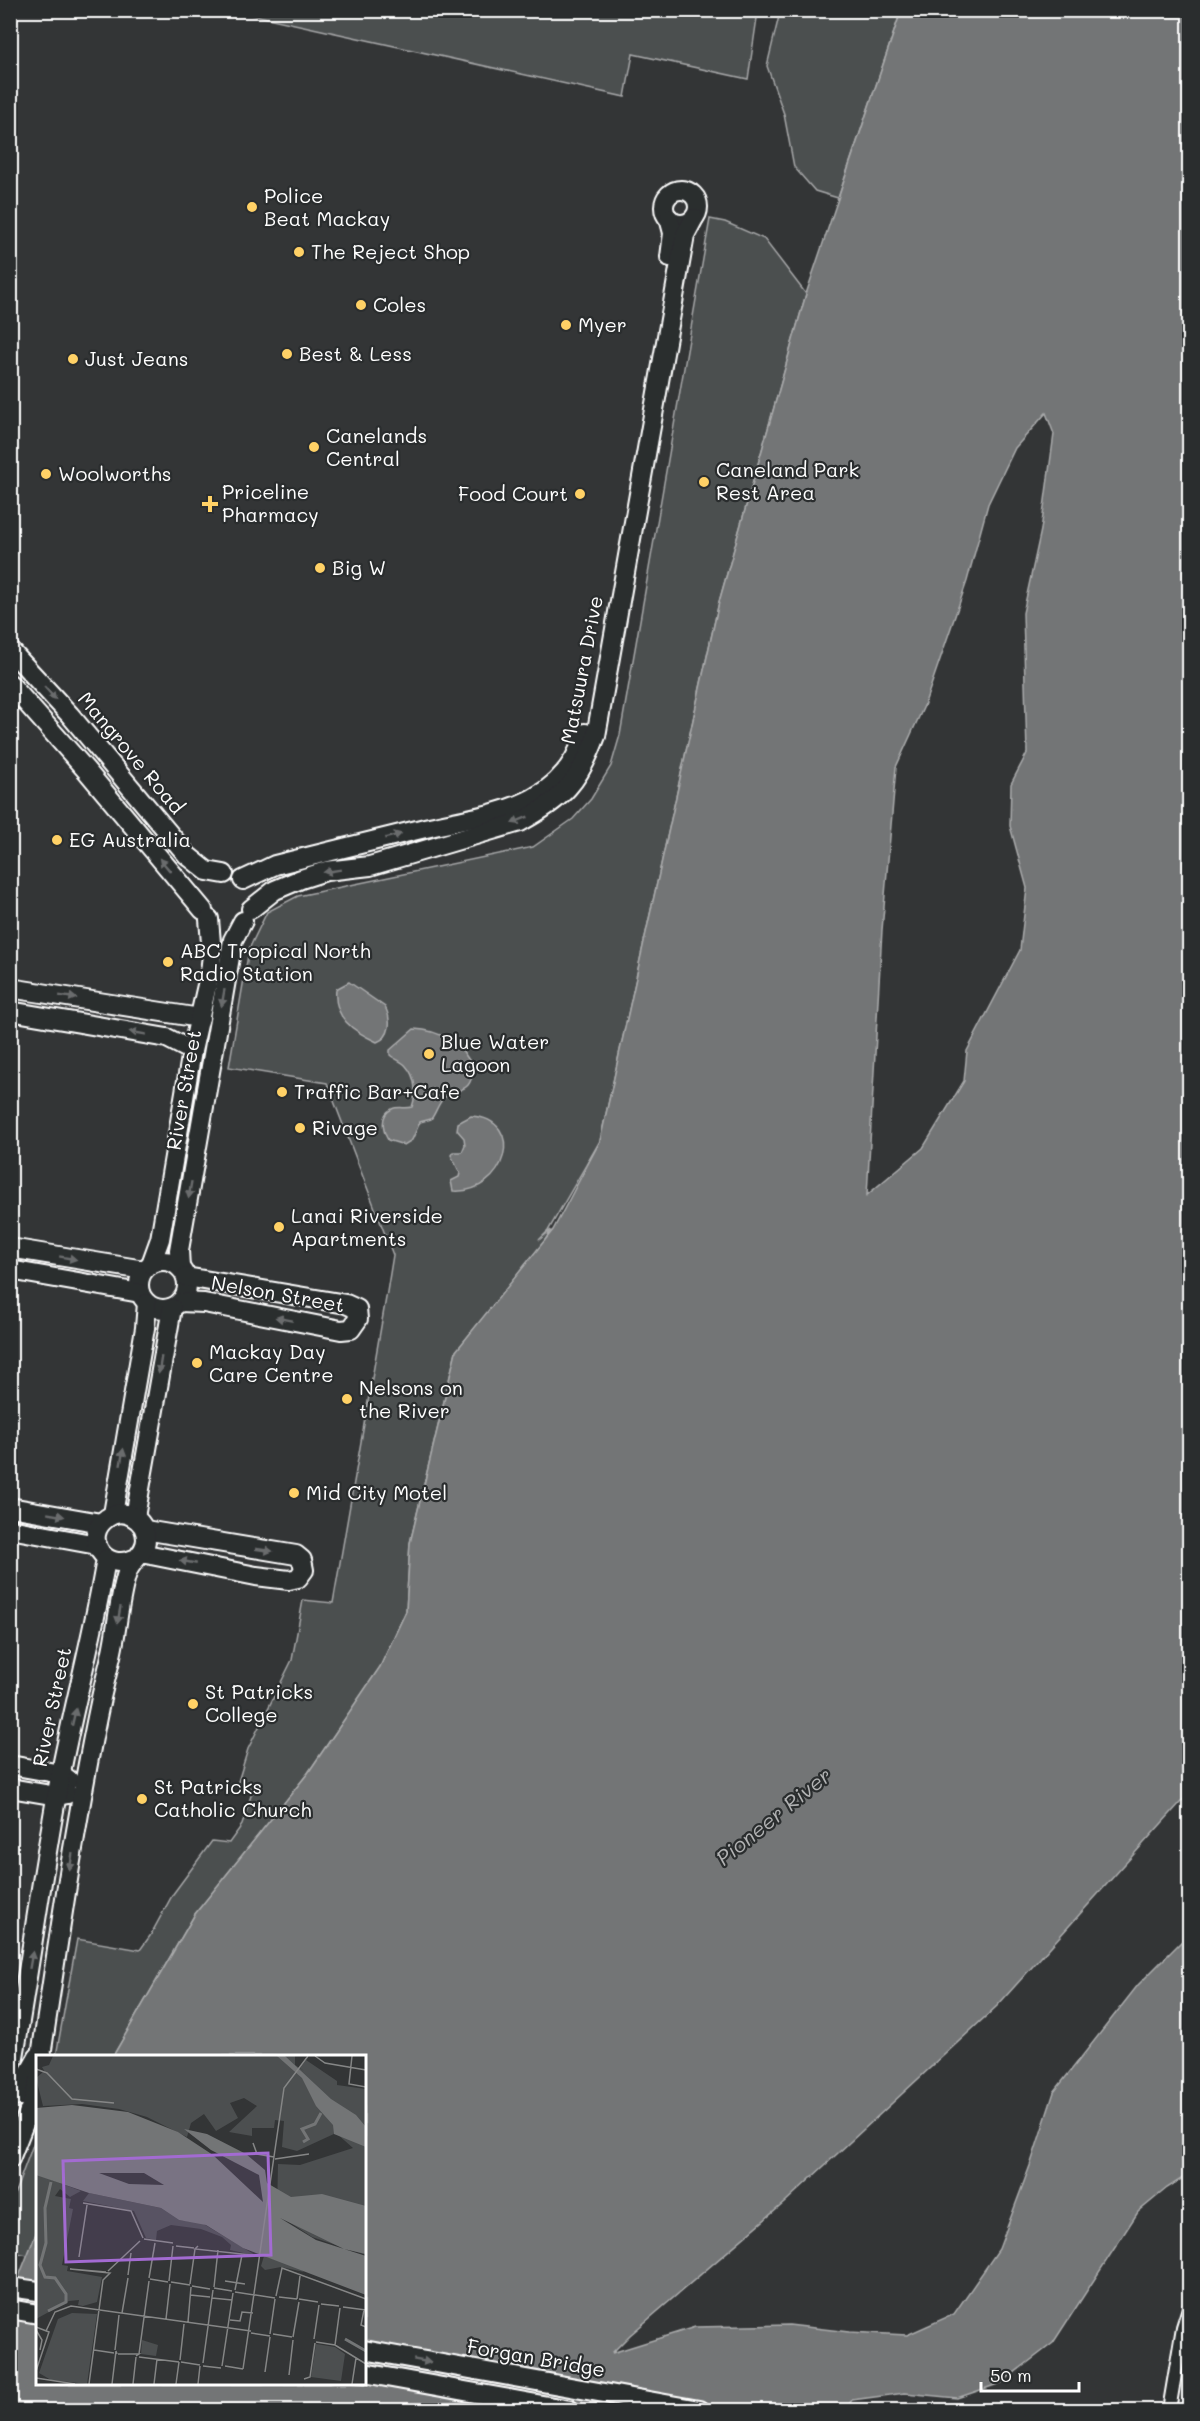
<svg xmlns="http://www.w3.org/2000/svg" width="1200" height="2421" font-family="Mali,sans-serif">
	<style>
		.green { fill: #4c4f50; stroke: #a6a7a8; stroke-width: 1.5 }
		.water { fill: #737576; stroke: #abacad; stroke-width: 1.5; fill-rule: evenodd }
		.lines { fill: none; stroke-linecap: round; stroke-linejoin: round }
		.street-casing { stroke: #fff; stroke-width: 16 }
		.secondary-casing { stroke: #fff; stroke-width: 22 }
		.street { stroke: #2a2d2e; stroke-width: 12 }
		.secondary { stroke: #2a2d2e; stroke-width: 18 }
		.oneway { fill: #6a6c6d }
		.poi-dot { fill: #ffd166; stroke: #2a2d2e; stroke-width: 2 }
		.labels { text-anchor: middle; stroke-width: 4.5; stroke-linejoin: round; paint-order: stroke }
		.poi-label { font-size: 20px; fill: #fff; stroke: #2a2d2e; text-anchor: start }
		.street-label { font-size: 20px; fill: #fff; stroke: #2a2d2e }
		.water-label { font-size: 21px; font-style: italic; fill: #b2b3b4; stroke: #2a2d2e }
		.inset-river { fill: none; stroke: #737576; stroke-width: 3 }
		.inset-road { fill: none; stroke: #858686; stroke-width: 1.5 }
		.view { fill: #a36bd2; fill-opacity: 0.15; stroke: #a36bd2; stroke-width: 3 }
		.inset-edge { fill: none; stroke: #fff; stroke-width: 3 }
	</style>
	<rect width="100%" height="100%" fill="#333536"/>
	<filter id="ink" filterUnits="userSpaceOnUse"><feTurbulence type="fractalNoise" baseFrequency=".0167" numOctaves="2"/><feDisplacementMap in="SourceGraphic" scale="12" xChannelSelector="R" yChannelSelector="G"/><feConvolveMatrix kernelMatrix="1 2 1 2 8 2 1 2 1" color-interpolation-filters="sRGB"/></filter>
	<g filter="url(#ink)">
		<g class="green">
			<path d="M792,10L901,11L838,198L815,191L794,167L784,114L767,66L779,16Z"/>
			<path d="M236,11H758L748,79L633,54L625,97Z"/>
			<path d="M710,219L725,222L764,239L806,294L719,602L600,1141L548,1231L539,1240L551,1230L544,1242L456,1351L410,1543L406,1611L380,1667L308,1773L195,1914L113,2056H56L77,1939L140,1950L150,1936L173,1894L212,1841L229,1843L242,1825L253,1789L237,1785L248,1749L292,1660L303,1600L333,1603L387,1292L393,1255L327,1083L229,1067L249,949L267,912L298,896L533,847L573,819L591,799L611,766L620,735Z"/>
			<path d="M37,2134V2231L28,2255L11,2252L10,2206Z"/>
		</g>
		<g class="water">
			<path d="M901,11H1189V1793L997,2006L784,2203L630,2335L612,2353L695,2327L789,2325L849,2332L907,2335L954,2314L999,2249L1031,2163L1054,2092L1138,1985L1189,1934V2174L1167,2188L1138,2212L1053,2343L1001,2383L957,2398L905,2393L852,2400L845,2410H11L10,2299L37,2231L38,2384H364V2056H113L195,1914L308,1773L380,1667L406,1611L410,1543L456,1351L553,1230L600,1141L719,602L806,294ZM1046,413L1054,434L1041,530L1023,613L1027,753L1011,784L1010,826L1027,888L1020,950L967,1051L964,1081L923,1148L867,1195L882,930L896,767L924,706L967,581L988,504L1015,448Z"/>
			<path d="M349,982L385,1007C392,1020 391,1037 377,1042C353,1031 333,1018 336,989Z"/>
			<path d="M414,1029C440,1030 464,1044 473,1069C471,1095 458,1086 444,1098C438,1103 436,1113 431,1119L420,1122L412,1140L404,1145L388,1140C383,1131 379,1115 392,1109C398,1106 406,1109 412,1107C417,1093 416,1077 406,1066C402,1061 394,1059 390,1055V1050Z"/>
			<path d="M471,1116C528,1119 506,1195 453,1191L451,1181L459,1177L460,1173L451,1155L453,1152H462L465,1145L464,1138L457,1130L458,1123Z"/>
		</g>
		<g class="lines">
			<defs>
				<path id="street" d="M1169,2410L1183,2327L1190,2305"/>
				<g id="secondary">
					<circle cx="681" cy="207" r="17"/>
					<path d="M669,218L673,233L670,257"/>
					<path d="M10,650L70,715L187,855L207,871L224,874"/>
					<path d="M10,684L86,770L203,910"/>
					<path d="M243,880L275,865L295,860C337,850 379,839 421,829C487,813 562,812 585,733"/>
					<path d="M251,909L275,890L301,879L326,871L370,866L520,822C563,799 579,782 596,736L685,235L694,218"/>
					<path d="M10,988L200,1018"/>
					<path d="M10,1011L167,1038L192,1051"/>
					<path d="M10,1248L144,1270"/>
					<circle cx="163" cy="1285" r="24"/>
					<path d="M151,1264L160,1239L192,1051L210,972L212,955L209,919"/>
					<path d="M180,1268L179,1250L233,940L243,921"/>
					<path d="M10,1270L140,1293"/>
					<path d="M180,1302L204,1303L341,1330L351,1329L358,1319L357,1309L346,1304L186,1277"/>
					<path d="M10,1507L101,1523"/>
					<path d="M113,1514L145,1328L147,1303"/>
					<path d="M135,1517L172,1308"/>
					<path d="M10,1529L97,1545"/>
					<path d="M141,1553L256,1576L289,1580L298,1578L304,1570L302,1560L296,1555L145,1530"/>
					<path d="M10,1765L61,1774L69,1780"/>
					<path d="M10,1788L57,1796L68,1794"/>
					<path d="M41,2056C59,1937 76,1817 101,1698C105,1679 111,1660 114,1641C118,1619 120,1595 127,1573C131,1560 146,1554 146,1539C146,1519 123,1506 107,1518C81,1536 104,1573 134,1559"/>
					<path d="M10,2080C28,1979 41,1878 60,1777C74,1704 94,1632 106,1559"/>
					<path d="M10,2086L16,2096H25L29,2073L38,2057"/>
					<path d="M10,2159L33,2101L38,2082"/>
					<path d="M10,2287L38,2291"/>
					<path d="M10,2309L38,2314"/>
					<path d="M364,2350L699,2410"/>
					<path d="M364,2373L570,2410"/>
				</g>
			</defs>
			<use href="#street" class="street-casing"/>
			<use href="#secondary" class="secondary-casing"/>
			<use href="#street" class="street"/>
			<use href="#secondary" class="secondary"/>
		</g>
		<defs><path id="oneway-solid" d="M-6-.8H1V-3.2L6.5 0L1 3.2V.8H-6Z" transform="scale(1.5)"/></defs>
		<g class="oneway">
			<use href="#oneway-solid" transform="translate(50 693) rotate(48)"/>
			<use href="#oneway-solid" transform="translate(520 820) rotate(158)"/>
			<use href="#oneway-solid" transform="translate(393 836) rotate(-15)"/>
			<use href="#oneway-solid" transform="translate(165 865) rotate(-130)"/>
			<use href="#oneway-solid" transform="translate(332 871) rotate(171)"/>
			<use href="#oneway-solid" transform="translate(68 997) rotate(9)"/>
			<use href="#oneway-solid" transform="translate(223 998) rotate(100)"/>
			<use href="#oneway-solid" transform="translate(138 1033) rotate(-170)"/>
			<use href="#oneway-solid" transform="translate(190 1190) rotate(100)"/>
			<use href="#oneway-solid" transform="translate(68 1258) rotate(10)"/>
			<use href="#oneway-solid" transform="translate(284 1319) rotate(-169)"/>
			<use href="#oneway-solid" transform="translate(160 1365) rotate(99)"/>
			<use href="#oneway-solid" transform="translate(122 1457) rotate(-80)"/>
			<use href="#oneway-solid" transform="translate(56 1515) rotate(10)"/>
			<use href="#oneway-solid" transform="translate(264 1550) rotate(8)"/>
			<use href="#oneway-solid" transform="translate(188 1562) rotate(-169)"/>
			<use href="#oneway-solid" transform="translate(119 1615) rotate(100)"/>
			<use href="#oneway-solid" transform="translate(74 1717) rotate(-77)"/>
			<use href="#oneway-solid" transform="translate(71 1862) rotate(99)"/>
			<use href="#oneway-solid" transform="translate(31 1960) rotate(-80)"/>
			<use href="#oneway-solid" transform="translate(422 2361) rotate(10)"/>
		</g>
	</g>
	<g class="poi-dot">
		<circle cx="252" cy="207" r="6"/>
		<circle cx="299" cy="252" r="6"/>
		<circle cx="361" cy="305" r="6"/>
		<circle cx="566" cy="325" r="6"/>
		<circle cx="287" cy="354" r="6"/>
		<circle cx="73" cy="359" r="6"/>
		<circle cx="314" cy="447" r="6"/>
		<circle cx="46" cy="474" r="6"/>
		<circle cx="704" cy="482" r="6"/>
		<circle cx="580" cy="494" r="6"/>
		<path d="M207 495h6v6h6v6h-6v6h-6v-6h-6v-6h6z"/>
		<circle cx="320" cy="568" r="6"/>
		<circle cx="57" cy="840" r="6"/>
		<circle cx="168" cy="962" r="6"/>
		<circle cx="429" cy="1054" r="6"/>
		<circle cx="282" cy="1092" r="6"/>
		<circle cx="300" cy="1128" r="6"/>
		<circle cx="279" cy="1227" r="6"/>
		<circle cx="197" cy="1363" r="6"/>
		<circle cx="347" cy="1399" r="6"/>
		<circle cx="294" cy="1493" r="6"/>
		<circle cx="193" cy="1704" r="6"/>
		<circle cx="142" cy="1799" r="6"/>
	</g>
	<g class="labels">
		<g class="poi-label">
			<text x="264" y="203">Police<tspan x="264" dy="23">Beat Mackay</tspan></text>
			<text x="311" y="259">The Reject Shop</text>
			<text x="373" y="312">Coles</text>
			<text x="578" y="332">Myer</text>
			<text x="299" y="361">Best &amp; Less</text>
			<text x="85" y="366">Just Jeans</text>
			<text x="326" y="443">Canelands<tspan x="326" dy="23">Central</tspan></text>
			<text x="716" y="477">Caneland Park<tspan x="716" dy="23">Rest Area</tspan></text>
			<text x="58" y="481">Woolworths</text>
			<text x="222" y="499">Priceline<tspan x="222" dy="23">Pharmacy</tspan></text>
			<text x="568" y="501" text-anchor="end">Food Court</text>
			<text x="332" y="575">Big W</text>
			<text x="69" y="847">EG Australia</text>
			<text x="180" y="958">ABC Tropical North<tspan x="180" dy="23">Radio Station</tspan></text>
			<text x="441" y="1049">Blue Water<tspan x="441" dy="23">Lagoon</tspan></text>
			<text x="294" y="1099">Traffic Bar+Cafe</text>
			<text x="312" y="1135">Rivage</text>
			<text x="291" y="1223">Lanai Riverside<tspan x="291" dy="23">Apartments</tspan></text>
			<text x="209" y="1359">Mackay Day<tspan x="209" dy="23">Care Centre</tspan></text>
			<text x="359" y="1395">Nelsons on<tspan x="359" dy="23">the River</tspan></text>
			<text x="306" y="1500">Mid City Motel</text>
			<text x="205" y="1699">St Patricks<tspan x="205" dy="23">College</tspan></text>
			<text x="154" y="1794">St Patricks<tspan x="154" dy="23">Catholic Church</tspan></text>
		</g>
		<g class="street-label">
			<text transform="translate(582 670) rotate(-79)" y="7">Matsuura Drive</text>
			<text transform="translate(131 753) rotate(50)" y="7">Mangrove Road</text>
			<text transform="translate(184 1090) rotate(-80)" y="7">River Street</text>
			<text transform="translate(278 1294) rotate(10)" y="7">Nelson Street</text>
			<text transform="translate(52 1707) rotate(-78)" y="7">River Street</text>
			<text transform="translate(536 2358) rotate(10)" y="7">Forgan Bridge</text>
		</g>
		<g class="water-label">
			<text transform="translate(774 1817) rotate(-39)" y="7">Pioneer River</text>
		</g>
	</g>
	<g transform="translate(36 2055)">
		<rect width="330" height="330" fill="#333536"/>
		<path d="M17,1H259V10L268,16L264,13L270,5L301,26V30L330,34V200L276,182L241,159L242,109L264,110L317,93L300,78L261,96L246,92L248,66L239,65L238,73H216V81L193,77L221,51L208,43L194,48L202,63L180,76L168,59L155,68L151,82L111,62L83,54L46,49L7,51L0,23L7,17L10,19L6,12L13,10ZM0,119L45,136L34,142L24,134L19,141L35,144L33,153L37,154L26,210L32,211L31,216L66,222L61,247L47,251L42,250L43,245L33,246L0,264ZM53,138L125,153L143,165L166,168L221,201L194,195L195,190L186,182L165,174L135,170L121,176L120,185L110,183L98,156L47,146ZM228,201L264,213L268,217L245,212L229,215L225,211ZM36,258L61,259L51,329L15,325L3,318L22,264ZM106,285L122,290L120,301L105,299ZM280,289L299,292L309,299L305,326L275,322Z" fill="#4c4f50"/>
		<path d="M241,1H249L295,44L320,60L330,72V92L298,79L297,70L280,51L266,23ZM36,50L92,57L142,77L177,100L227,147L223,120L175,95L148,74L171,79L210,99L229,115L231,128L255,142L286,139L330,151V199L308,194L244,163L280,185L330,201V240L207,193L170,170L143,165L125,153L53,138L0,120V53ZM63,118H108L128,130L93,129Z" fill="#737576" fill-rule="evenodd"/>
		<path class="inset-river" d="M267,87L272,84L266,74L279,69L285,58M12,256L30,247V239L19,223L9,222L4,210L10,188L9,153L15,127M309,284L330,296"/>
		<path class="inset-road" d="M279,1L289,8L330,15M316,1L313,29L330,32M0,14L11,18L36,44L78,48M217,88L221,99L238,102M239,104L273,99M47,148L95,156L107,183M108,184L137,188M140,191L158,193M162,191L159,194L224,201M43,202L51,150M72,216L104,186M92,220L95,198M113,223L119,188M114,224L132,227M133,226L137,191M189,226L209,229M135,227L154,230M154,229L159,194M156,231L174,234M178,232L182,195M178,233L196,236M199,235L206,200M199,237L239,243M154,240L174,242M240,241L246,213L330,244M243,242L261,244M176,243L196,245M261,244L264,221M263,244L282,247M285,249L303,251M307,252L330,255M328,255L325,270L330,272M86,258L92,223M130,264L134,229M194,265L204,266L206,257L217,258M152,267L155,232M0,272L13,277L0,316M0,275L6,285L4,295M10,276L19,257L35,251L215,276M215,278L234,281M234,279L239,244M237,279L256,282M257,282L263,247M278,284L283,250M280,287L299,290L330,309M299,290L304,253M58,295L78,298M79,295L83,260M82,299H103L100,301M103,299L113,226M103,302L143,307M144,305L148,269M145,307L164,310M167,308L177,235M167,311L185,313M186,311L197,238M189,311L207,314M207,314L248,33L272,1M229,317L234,282M253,320L257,285M0,323L39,329M268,324L274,322L279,288M53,329L67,225L74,218L34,214L70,217M76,329L80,296L81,299M97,329L100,302M118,329L121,304M140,329L143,307M162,329L164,311M316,329L320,303"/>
		<path class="view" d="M232,98L235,200L30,207L27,106Z"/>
		<rect width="330" height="330" class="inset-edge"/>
	</g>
	<rect width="1200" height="2421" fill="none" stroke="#2a2d2e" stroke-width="36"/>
	<rect x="18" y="18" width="1164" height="2385" fill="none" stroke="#fff" stroke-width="2" filter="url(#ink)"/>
	<path d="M981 2382v9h98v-9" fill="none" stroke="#ffffff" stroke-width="3"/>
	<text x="990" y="2382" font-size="18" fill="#ffffff" stroke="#2a2d2e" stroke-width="4.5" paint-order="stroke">50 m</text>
</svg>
